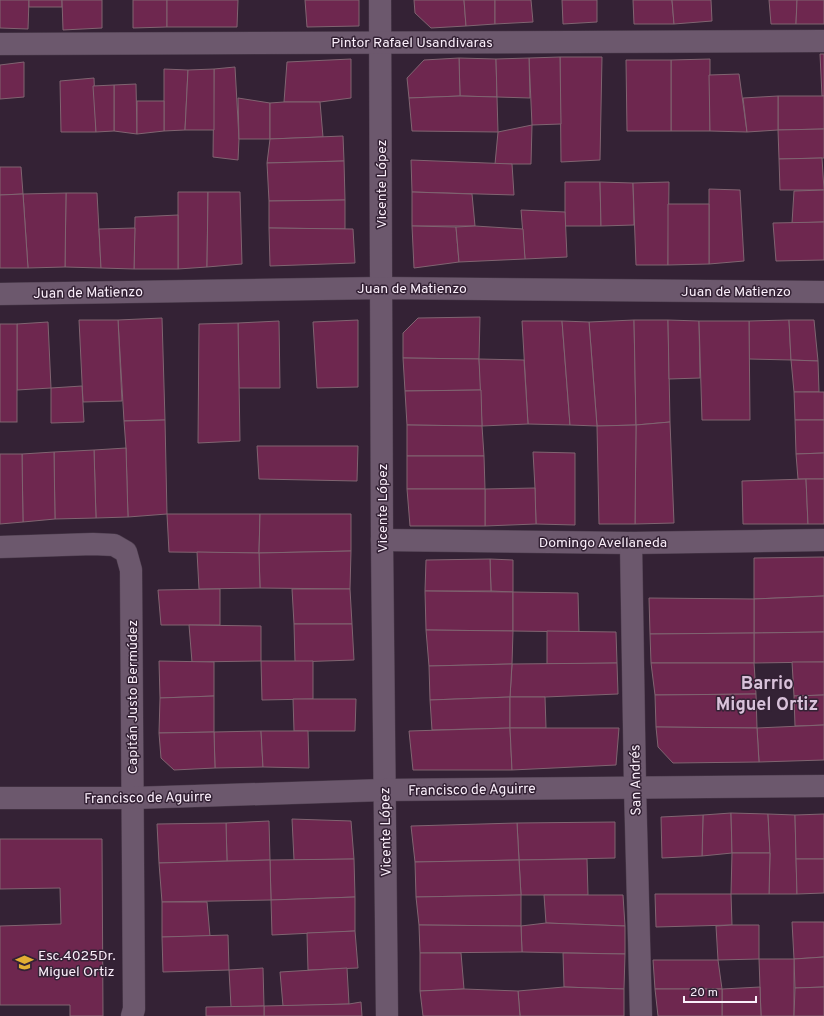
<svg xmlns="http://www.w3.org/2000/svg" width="824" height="1016" font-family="Overpass,sans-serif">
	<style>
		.building { fill: #6e274f; stroke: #806471 }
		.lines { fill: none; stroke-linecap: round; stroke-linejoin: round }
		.minor-casing { stroke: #4c3d4d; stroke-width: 23 }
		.minor { stroke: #6c586d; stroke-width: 22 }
		.labels { text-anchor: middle; stroke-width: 3; stroke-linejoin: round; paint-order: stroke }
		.street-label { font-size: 14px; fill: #faeefa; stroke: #342235 }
		.poi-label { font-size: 14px; fill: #faeefa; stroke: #342235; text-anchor: start }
		.district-label { font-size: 18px; font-weight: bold; fill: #d9c2da; stroke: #342235 }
	</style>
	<rect width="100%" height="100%" fill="#342235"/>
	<g class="building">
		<path d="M0,0H29L28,29L0,28Z"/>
		<rect x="29" y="0" width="33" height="7"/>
		<path d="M62,0H102V28L63,30Z"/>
		<path d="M133,0H167V27L133,28Z"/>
		<path d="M167,0H238L237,27H167Z"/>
		<path d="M305,0H359V26L307,27Z"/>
		<path d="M414,0H464L466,26L431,28L415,13Z"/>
		<path d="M464,0H495V24L466,26Z"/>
		<path d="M495,0H531L533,22L495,24Z"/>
		<path d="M562,0H597V22L563,24Z"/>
		<path d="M633,0H672L674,24H634Z"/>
		<path d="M672,0H711L712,21L674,24Z"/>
		<path d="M769,0H797L796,24H771Z"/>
		<path d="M797,0H824V24H796Z"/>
		<path d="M820,54H824V96H822Z"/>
		<path d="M560,57H602L600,160L561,162Z"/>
		<path d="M560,57L561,124L532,125L529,58Z"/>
		<path d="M459,58L496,59L497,97L460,96Z"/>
		<path d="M459,58L460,96L409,98L407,78L424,60Z"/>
		<path d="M529,58L530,98L497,97L496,59Z"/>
		<path d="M351,59V98L320,102H284L287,62Z"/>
		<path d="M710,59V131H671V60Z"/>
		<path d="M626,60H671V131H627Z"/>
		<path d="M24,62V97L0,99V65Z"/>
		<path d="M235,67L239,139L238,160L213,157L214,69Z"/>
		<path d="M164,69L188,70L185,130L164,131Z"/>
		<path d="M214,69V130H185L188,70Z"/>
		<path d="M739,74L747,132L710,131L709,75Z"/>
		<path d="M94,78L96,132H61L60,81Z"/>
		<path d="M136,84L137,134L114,131V85Z"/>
		<path d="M114,85V131L96,132L93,86Z"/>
		<path d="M460,96L497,97L498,132L412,131L409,98Z"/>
		<path d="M778,96H824V129L778,130Z"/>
		<path d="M778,96V130L747,132L743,98Z"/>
		<path d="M238,98L270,103V139H239Z"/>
		<path d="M137,101H164V131L137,134Z"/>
		<path d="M284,102H320L323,137L270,139V103Z"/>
		<path d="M532,125L531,164H495L498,132Z"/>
		<path d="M824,129V158L779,159L778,130Z"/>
		<path d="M343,136L344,161L267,163L270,139Z"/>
		<path d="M822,158L824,190H780L779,159Z"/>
		<path d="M411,160L512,164L514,195L412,192Z"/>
		<path d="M344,161L345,200L269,201L267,163Z"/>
		<path d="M0,167H21L23,194L0,195Z"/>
		<path d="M565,182H600L601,226H565Z"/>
		<path d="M600,182L633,183L634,225L601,226Z"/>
		<path d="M669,182L668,265H636L633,183Z"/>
		<path d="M709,189L740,190L744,261L709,264Z"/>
		<path d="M824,190V222L792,223L794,191Z"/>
		<path d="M178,192H208L207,267L178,269Z"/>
		<path d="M208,192H240L242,264L207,267Z"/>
		<path d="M412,192L472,194L475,226H412Z"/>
		<path d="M66,193H97L101,268L65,267Z"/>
		<path d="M66,193L65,267L28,268L23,194Z"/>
		<path d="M23,194L28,268H0V195Z"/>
		<path d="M345,200V229L269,228V201Z"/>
		<path d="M668,204H709V264L668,265Z"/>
		<path d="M521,210L565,212L567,257L525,259Z"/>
		<path d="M178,215V269H134L135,217Z"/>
		<path d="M824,222V260L776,261L773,223Z"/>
		<path d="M412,226L456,227L459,262L414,268Z"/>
		<path d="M475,226L523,229L525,259L459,262L456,227Z"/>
		<path d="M135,228L134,269L101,268L99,229Z"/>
		<path d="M269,228L353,229L355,263L270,266Z"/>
		<path d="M480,317L479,359L403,358V333L418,318Z"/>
		<path d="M162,318L165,420L124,421L118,320Z"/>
		<path d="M79,320H118L122,401L83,402Z"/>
		<path d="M358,320V387L317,388L313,322Z"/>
		<path d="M634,320L636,425L597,426L589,322Z"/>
		<path d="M634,320H668L670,422L636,425Z"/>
		<path d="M668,320L699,321L700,378L669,379Z"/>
		<path d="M789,320L791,360L749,359V321Z"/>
		<path d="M789,320H814L818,361L791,360Z"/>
		<path d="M279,321L280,388H239L238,323Z"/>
		<path d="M522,321H562L570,425L528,424Z"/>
		<path d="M562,321L589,322L597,426L570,425Z"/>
		<path d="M699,321H749L750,420H702Z"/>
		<path d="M48,322L51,388L17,390V324Z"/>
		<path d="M238,323L240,441L198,443L199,324Z"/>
		<rect x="0" y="324" width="17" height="98"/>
		<path d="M403,358L479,359L481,390L405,391Z"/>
		<path d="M479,359L524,360L528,424L482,426Z"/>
		<path d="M791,360L818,361L819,392H794Z"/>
		<path d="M82,386L84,422L51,423V388Z"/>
		<path d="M481,390L482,426L407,425L405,391Z"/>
		<path d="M794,392H824V420H795Z"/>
		<path d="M165,420L167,514L128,517L126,448L124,421Z"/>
		<path d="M795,420H824V453L796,454Z"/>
		<path d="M670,422L674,523L635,524L636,425Z"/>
		<path d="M407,425L482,426L484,456H407Z"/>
		<path d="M636,425L635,524H599L597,426Z"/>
		<path d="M257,446H358L357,481L259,479Z"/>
		<path d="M126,448L128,517L96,518L94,450Z"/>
		<path d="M94,450L96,518L55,519L54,452Z"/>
		<path d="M54,452L55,519L23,522L22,454Z"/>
		<path d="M533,452L575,453V525L536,524L535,488Z"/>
		<path d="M824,453V479H798L796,454Z"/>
		<path d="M0,454H22L23,522L0,524Z"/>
		<path d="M407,456H484L485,489H407Z"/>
		<path d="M806,479L808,524H743L742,481Z"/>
		<path d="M806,479H824V524H808Z"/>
		<path d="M535,488L536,524L485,526V489Z"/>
		<path d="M407,489H485V526H410Z"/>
		<path d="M167,514H260L259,553L169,552Z"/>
		<path d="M260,514H351V551L259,553Z"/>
		<path d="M351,551L350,589L260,588L259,553Z"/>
		<path d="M197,552L259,553L260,588L199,589Z"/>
		<path d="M824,557V596L754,599V558Z"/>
		<path d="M490,559L513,560V592L491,591Z"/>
		<path d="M490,559L491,591H425L426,560Z"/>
		<path d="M220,589V625H161L158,590Z"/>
		<path d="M292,589H350L352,624H294Z"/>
		<path d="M425,591L513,592V631L426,630Z"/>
		<path d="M513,592L578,593L579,632L513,631Z"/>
		<path d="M824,596V632L754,633V599Z"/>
		<path d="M649,598L754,599V633L650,634Z"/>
		<path d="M294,624H352L354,660L295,662Z"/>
		<path d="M189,625L261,626V661L192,662Z"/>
		<path d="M426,630L513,631L512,664L429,666Z"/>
		<path d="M547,631L616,632L617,663L547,664Z"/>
		<path d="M824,632V662L754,663V633Z"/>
		<path d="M754,633V663H651L650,634Z"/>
		<path d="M159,661L214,662V696L160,698Z"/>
		<path d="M261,661H313V699L262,700Z"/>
		<path d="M792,662H824V695L794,696Z"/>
		<path d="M617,663L618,694L545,697H510L512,664Z"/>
		<path d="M651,663H754L756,694L655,695Z"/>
		<path d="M512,664L510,697L430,700L429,666Z"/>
		<path d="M756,694L757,728L656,727L655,695Z"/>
		<path d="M824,695V725L795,726L794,696Z"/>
		<path d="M214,696V732L159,733L160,698Z"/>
		<path d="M510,697V728L432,730L430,700Z"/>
		<path d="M510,697H545L546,728H510Z"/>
		<path d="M293,699H356L355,731H294Z"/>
		<path d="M824,725V760L759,762L757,728Z"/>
		<path d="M656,727L757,728L759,762L673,763L658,747Z"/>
		<path d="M510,728L512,770H413L409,731Z"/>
		<path d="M510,728H619L616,765L512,770Z"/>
		<path d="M261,731L263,767L215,768L214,732Z"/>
		<path d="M261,731H308L309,768L263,767Z"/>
		<path d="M214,732L215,768L174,770L161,758L159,733Z"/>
		<path d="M731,813L732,853L702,856L703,815Z"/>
		<path d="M731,813L768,814L770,853H732Z"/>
		<path d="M768,814L795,815L797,894H769L770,853Z"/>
		<path d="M824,814V859H796L795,815Z"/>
		<path d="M703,815L702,856L662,858L661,817Z"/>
		<path d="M292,819L351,821L354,859L294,860Z"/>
		<path d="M269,821L270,860L227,861L226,823Z"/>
		<path d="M615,822V858L519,860L517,823Z"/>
		<path d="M226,823L227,861L159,863L157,824Z"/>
		<path d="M517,823L519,860L415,862L411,826Z"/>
		<path d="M0,839H102L103,1016H70V1005H0V926L61,924L60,888L0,889Z"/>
		<path d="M732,853H770L769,894H731Z"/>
		<path d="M354,859L355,897L271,900L270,860Z"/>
		<path d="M587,859L588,895H521L519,860Z"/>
		<path d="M796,859H824V893L797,894Z"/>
		<path d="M270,860L271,900L162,902L159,863Z"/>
		<path d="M519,860L521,895L416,897L415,862Z"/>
		<path d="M655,894H731L732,925L656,927Z"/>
		<path d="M521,895V926L419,925L416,897Z"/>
		<path d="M544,895H623L625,926L546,923Z"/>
		<path d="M355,897V931L272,935L271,900Z"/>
		<path d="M162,902H207L210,936L162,937Z"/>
		<path d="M792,922H824V957L794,959Z"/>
		<path d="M546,923L625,926V954L522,952L521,926Z"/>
		<path d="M419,925L521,926L522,952L420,953Z"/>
		<path d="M732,925H759V959L718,960L716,926Z"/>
		<path d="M355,931L358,968L308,970L307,933Z"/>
		<path d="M228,935L229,970L163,972L162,937Z"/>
		<path d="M420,953H461L464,989L420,991Z"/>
		<path d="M563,953L625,954L624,989L564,987Z"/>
		<path d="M824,957V987L795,988L794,959Z"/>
		<path d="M759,959H794V1016H761Z"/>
		<path d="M653,960H718L722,989H655Z"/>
		<path d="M263,968L264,1006L231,1007L229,970Z"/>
		<path d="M347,968L349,1004L283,1006L280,972Z"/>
		<path d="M564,987L624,989V1016H520L518,991Z"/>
		<path d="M760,987L761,1016H722V989Z"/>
		<path d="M824,987V1016H794L795,988Z"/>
		<path d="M464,989L518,991L520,1016H423L420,991Z"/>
		<path d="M655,989H722V1016H658Z"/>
		<path d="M361,1002L362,1016H264V1006L349,1004Z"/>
		<path d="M264,1006V1016H206V1007Z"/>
	</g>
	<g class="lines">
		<defs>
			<g id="minor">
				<path d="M380,0L382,540L387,1016"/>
				<path d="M0,44L824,41"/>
				<path d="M0,294L382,288L824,292"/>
				<path d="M382,540L631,543L824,540"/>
				<path d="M631,543L635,787L641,1016"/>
				<path d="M0,547L93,544L114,545L126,552L131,570L134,1009L132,1016"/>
				<path d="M0,798H133L384,790L824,786"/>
			</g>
		</defs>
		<use href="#minor" class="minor-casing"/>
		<use href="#minor" class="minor"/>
	</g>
	<defs>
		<symbol id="school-bare" viewBox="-9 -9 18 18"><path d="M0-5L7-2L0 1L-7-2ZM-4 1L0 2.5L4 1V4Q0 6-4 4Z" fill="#e3ae34" stroke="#342235" stroke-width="2.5" paint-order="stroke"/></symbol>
	</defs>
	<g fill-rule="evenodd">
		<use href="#school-bare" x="12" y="950" width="25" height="25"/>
	</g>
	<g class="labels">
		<g class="street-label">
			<text x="412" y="47">Pintor Rafael Usandivaras</text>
			<text transform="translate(381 184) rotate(-90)" y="5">Vicente López</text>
			<text x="412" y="293">Juan de Matienzo</text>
			<text x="736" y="296">Juan de Matienzo</text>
			<text transform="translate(88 292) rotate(-1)" y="5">Juan de Matienzo</text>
			<text transform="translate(382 508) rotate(-90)" y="5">Vicente López</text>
			<text x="603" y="547">Domingo Avellaneda</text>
			<text transform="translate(132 697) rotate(-90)" y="5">Capitán Justo Bermúdez</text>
			<text transform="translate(635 780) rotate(-91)" y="5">San Andrés</text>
			<text transform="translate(472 789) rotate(-1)" y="5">Francisco de Aguirre</text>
			<text transform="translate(148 797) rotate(-1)" y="5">Francisco de Aguirre</text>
			<text transform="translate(385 832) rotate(-91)" y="5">Vicente López</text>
		</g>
		<g class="poi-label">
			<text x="38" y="960">Esc.4025Dr.<tspan x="38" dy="16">Miguel Ortiz</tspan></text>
		</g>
		<g class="district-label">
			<text x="767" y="689">Barrio<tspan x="767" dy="21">Miguel Ortiz</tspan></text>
		</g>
	</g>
	<path d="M684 996v6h72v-6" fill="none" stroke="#faeefa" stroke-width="2"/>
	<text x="690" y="996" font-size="12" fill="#faeefa" stroke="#342235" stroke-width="3" paint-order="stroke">20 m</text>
</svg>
